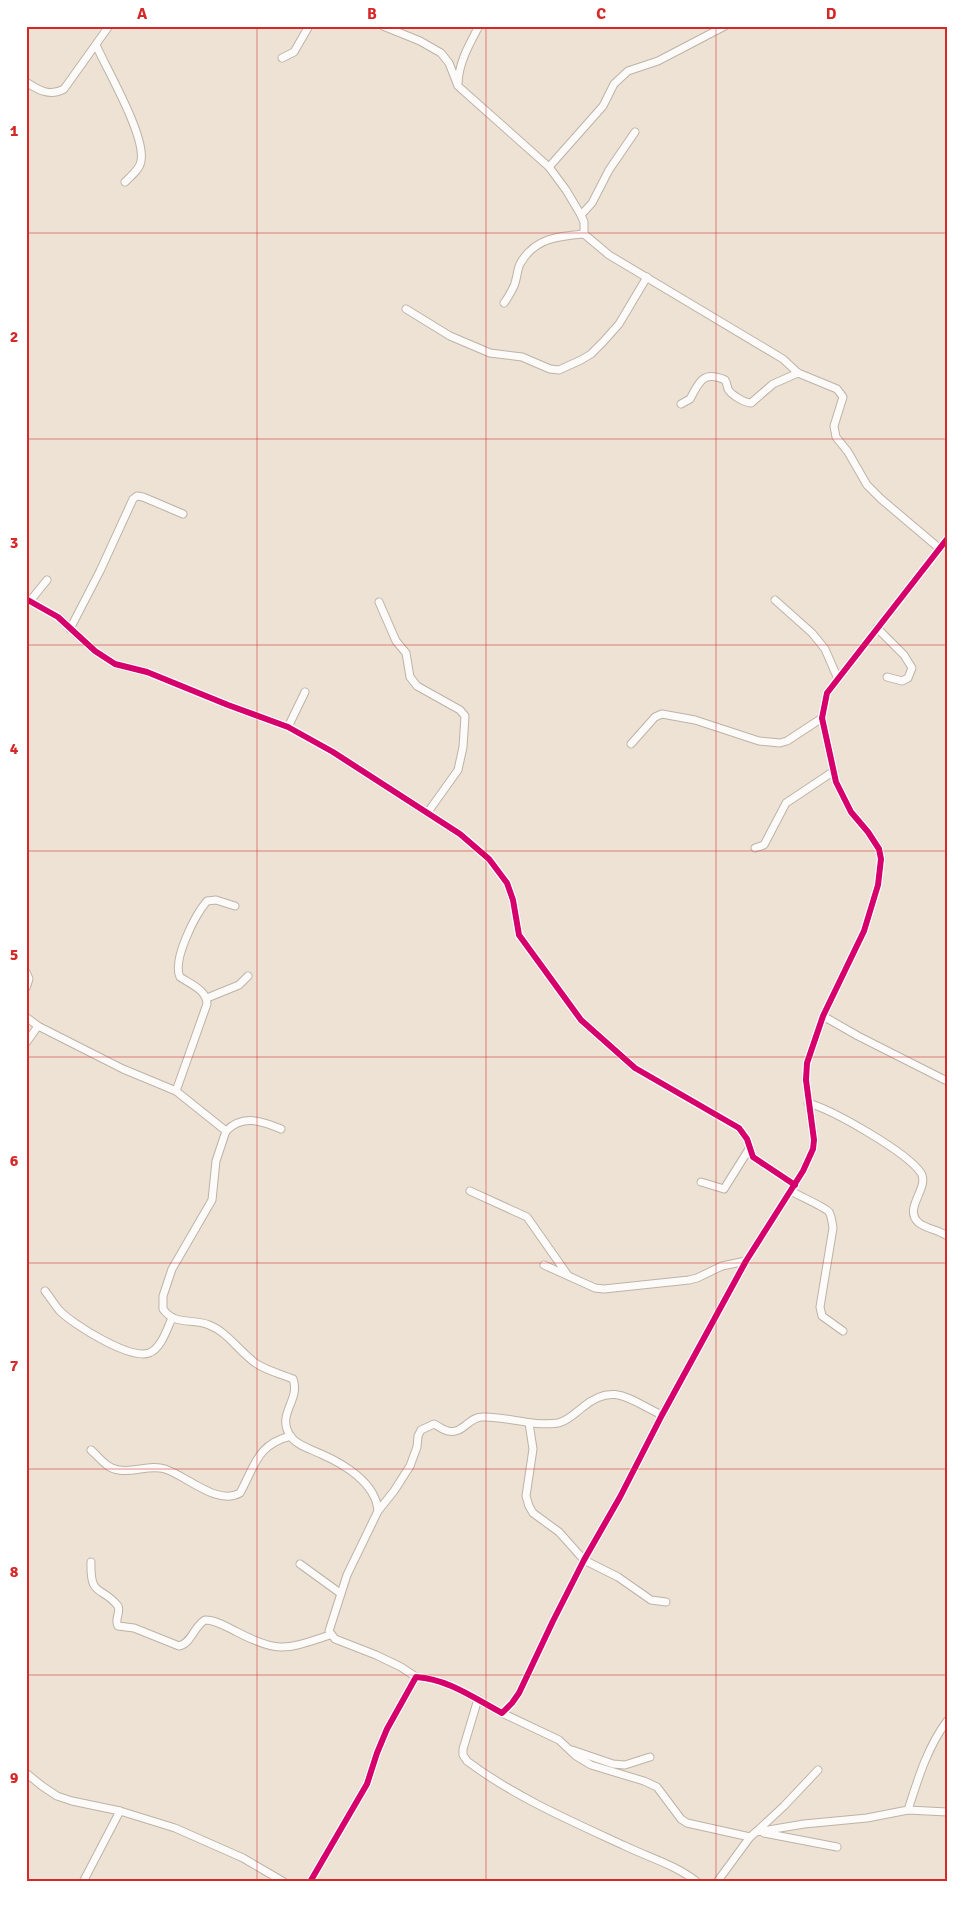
<svg xmlns="http://www.w3.org/2000/svg" width="973" height="1908" font-family="Signika,sans-serif">
	<style>
		.lines { fill: none; stroke-linecap: round; stroke-linejoin: round }
		.street-casing { stroke: #bcb3a7; stroke-width: 9 }
		.street { stroke: #fcfbf9; stroke-width: 7 }
		.cycleway-casing { stroke: #fff; stroke-width: 9 }
		.cycleway { stroke: #d6006c; stroke-width: 6 }
		.grid { fill: none; stroke: #d62828; stroke-width: 1; stroke-opacity: 0.55 }
		.neatline { fill: none; stroke: #d62828; stroke-width: 2 }
		.grid-label { font-size: 16px; text-anchor: middle; font-weight: bold; fill: #d62828 }
	</style>
	<rect width="100%" height="100%" fill="#eee2d4"/>
	<g class="lines">
		<defs>
			<g id="street">
				<path d="M383,26L420,41L441,53L449,63L458,86L549,167L566,190L581,215L584,222V234L609,255L783,359L798,373L837,389L843,397L834,426L836,437L848,452L867,485L881,499L939,548"/>
				<path d="M96,45C107,70 146,136 141,161C140,169 131,176 125,182"/>
				<path d="M282,58L294,52L309,26"/>
				<path d="M26,82C38,90 50,97 64,89L109,26"/>
				<path d="M458,83C459,62 469,45 479,26"/>
				<path d="M549,167L603,106L614,84L628,71L658,61L725,26"/>
				<path d="M581,215L592,203L609,170L635,132"/>
				<path d="M504,303C508,298 511,292 514,286C517,279 517,270 520,264C534,238 559,236 584,234"/>
				<path d="M406,309L450,336L490,353L522,357L550,369L559,370L581,360L591,354L603,342L619,324L647,277"/>
				<path d="M681,404L690,399C699,383 702,370 725,380C727,383 727,386 728,389C731,395 745,403 751,403L773,384L798,373"/>
				<path d="M26,599L58,617L95,651L115,664L147,672L228,705L288,727L333,752L460,834L489,859L507,883L513,900L519,935L581,1020L635,1068L739,1128L747,1139L753,1157L795,1185"/>
				<path d="M775,600L812,633L825,649L838,679"/>
				<path d="M30,601L47,580"/>
				<path d="M379,602L396,641L406,653L410,677L417,686L460,710L465,716L463,747L458,770L428,812"/>
				<path d="M877,628L904,655L912,668L908,678L902,681L887,677"/>
				<path d="M70,629L100,571L133,499L137,496L143,497L183,514"/>
				<path d="M288,727L305,692"/>
				<path d="M631,744L655,717L662,714L695,720L759,741L780,743L787,741L822,718"/>
				<path d="M755,848L764,845L786,803L834,771"/>
				<path d="M26,972L29,979L26,988"/>
				<path d="M207,998L239,985L248,976"/>
				<path d="M823,1016L858,1036L947,1081"/>
				<path d="M26,1017L38,1026L123,1069L176,1091L226,1131L216,1161L212,1200L172,1269L163,1296V1309C175,1326 192,1318 209,1325C228,1332 240,1353 257,1364C268,1371 281,1374 293,1379C301,1401 275,1414 291,1437C298,1446 311,1449 321,1454C344,1464 376,1483 378,1511L347,1575L329,1631L335,1639L376,1655L401,1667L416,1677"/>
				<path d="M26,1043L38,1026"/>
				<path d="M176,1091L207,1004C207,990 190,984 180,977C172,960 195,915 207,901L216,900L235,906"/>
				<path d="M808,1103C833,1110 907,1152 921,1173C930,1188 902,1209 919,1223C927,1229 939,1230 947,1236"/>
				<path d="M226,1131C243,1114 262,1121 281,1129"/>
				<path d="M701,1182L724,1189L749,1149"/>
				<path d="M470,1191L527,1217L567,1274"/>
				<path d="M791,1191C799,1196 825,1207 829,1212C832,1217 832,1223 833,1228L820,1307L822,1316L843,1331"/>
				<path d="M544,1265L595,1288L604,1289L689,1280L697,1278L722,1266L746,1261"/>
				<path d="M45,1291C50,1297 54,1304 59,1310C72,1324 130,1360 149,1353C161,1349 167,1329 172,1318"/>
				<path d="M529,1423L533,1449L526,1496L529,1506L533,1513L559,1532L584,1560L618,1577L651,1600L666,1602"/>
				<path d="M91,1450C99,1457 107,1469 119,1470C134,1473 150,1464 165,1469C187,1476 217,1506 240,1493C255,1466 257,1444 291,1436"/>
				<path d="M378,1511L394,1491L410,1466L417,1447L418,1436L421,1430L434,1424C438,1426 443,1430 448,1431C462,1435 469,1417 482,1417C507,1416 532,1427 558,1423C568,1421 575,1413 583,1407C614,1381 631,1401 662,1415"/>
				<path d="M91,1562C90,1598 101,1585 118,1606C121,1613 114,1619 118,1626L134,1628L179,1646C191,1644 194,1626 205,1620C216,1620 227,1627 237,1632C279,1654 287,1649 330,1635"/>
				<path d="M300,1564L340,1593"/>
				<path d="M478,1699L463,1749V1755L467,1761C515,1797 571,1821 625,1846C650,1858 676,1865 697,1882"/>
				<path d="M502,1713L559,1740L576,1756L591,1765L644,1781L657,1787L681,1819L687,1823L750,1837L756,1832L804,1824L867,1818L908,1810L947,1812"/>
				<path d="M572,1750L613,1764L625,1765L650,1757"/>
				<path d="M26,1773L42,1786L57,1796L72,1801L120,1811L175,1828L243,1858L284,1882"/>
				<path d="M908,1810C918,1779 927,1748 947,1721"/>
				<path d="M756,1832L784,1806L818,1770"/>
				<path d="M764,1833L837,1847"/>
				<path d="M83,1882L120,1811"/>
				<path d="M310,1882L367,1784L377,1753L387,1729L416,1677C448,1679 474,1698 502,1713L512,1703L519,1693L553,1621L584,1560L620,1497L662,1415L746,1261L803,1171L813,1149L814,1140L806,1080L807,1063L823,1016L864,931L878,885L881,859L879,849L868,832L851,812L836,782L822,718L827,693L947,539"/>
				<path d="M717,1882L750,1837"/>
			</g>
		</defs>
		<use href="#street" class="street-casing"/>
		<use href="#street" class="street"/>
		<defs>
			<g id="cycleway">
				<path d="M26,599L58,617L95,651L115,664L147,672L228,705L288,727L333,752L460,834L489,859L507,883L513,900L519,935L581,1020L635,1068L739,1128L747,1139L753,1157L795,1185"/>
				<path d="M310,1882L367,1784L377,1753L387,1729L416,1677C448,1679 474,1698 502,1713L512,1703L519,1693L553,1621L584,1560L620,1497L662,1415L746,1261L803,1171L813,1149L814,1140L806,1080L807,1063L823,1016L864,931L878,885L881,859L879,849L868,832L851,812L836,782L822,718L827,693L947,539"/>
			</g>
		</defs>
		<use href="#cycleway" class="cycleway-casing"/>
		<use href="#cycleway" class="cycleway"/>
	</g>
	<path class="grid" d="M257,26V1882M486,26V1882M716,26V1882M26,233H947M26,439H947M26,645H947M26,851H947M26,1057H947M26,1263H947M26,1469H947M26,1675H947"/>
	<rect width="973" height="1908" fill="none" stroke="#ffffff" stroke-width="55"/>
	<rect x="28" y="28" width="918" height="1852" class="neatline"/>
	<g class="grid-label">
		<text x="142" y="19">A</text>
		<text x="372" y="19">B</text>
		<text x="601" y="19">C</text>
		<text x="831" y="19">D</text>
		<text x="14" y="136">1</text>
		<text x="14" y="342">2</text>
		<text x="14" y="548">3</text>
		<text x="14" y="754">4</text>
		<text x="14" y="960">5</text>
		<text x="14" y="1166">6</text>
		<text x="14" y="1371">7</text>
		<text x="14" y="1577">8</text>
		<text x="14" y="1783">9</text>
	</g>
</svg>
